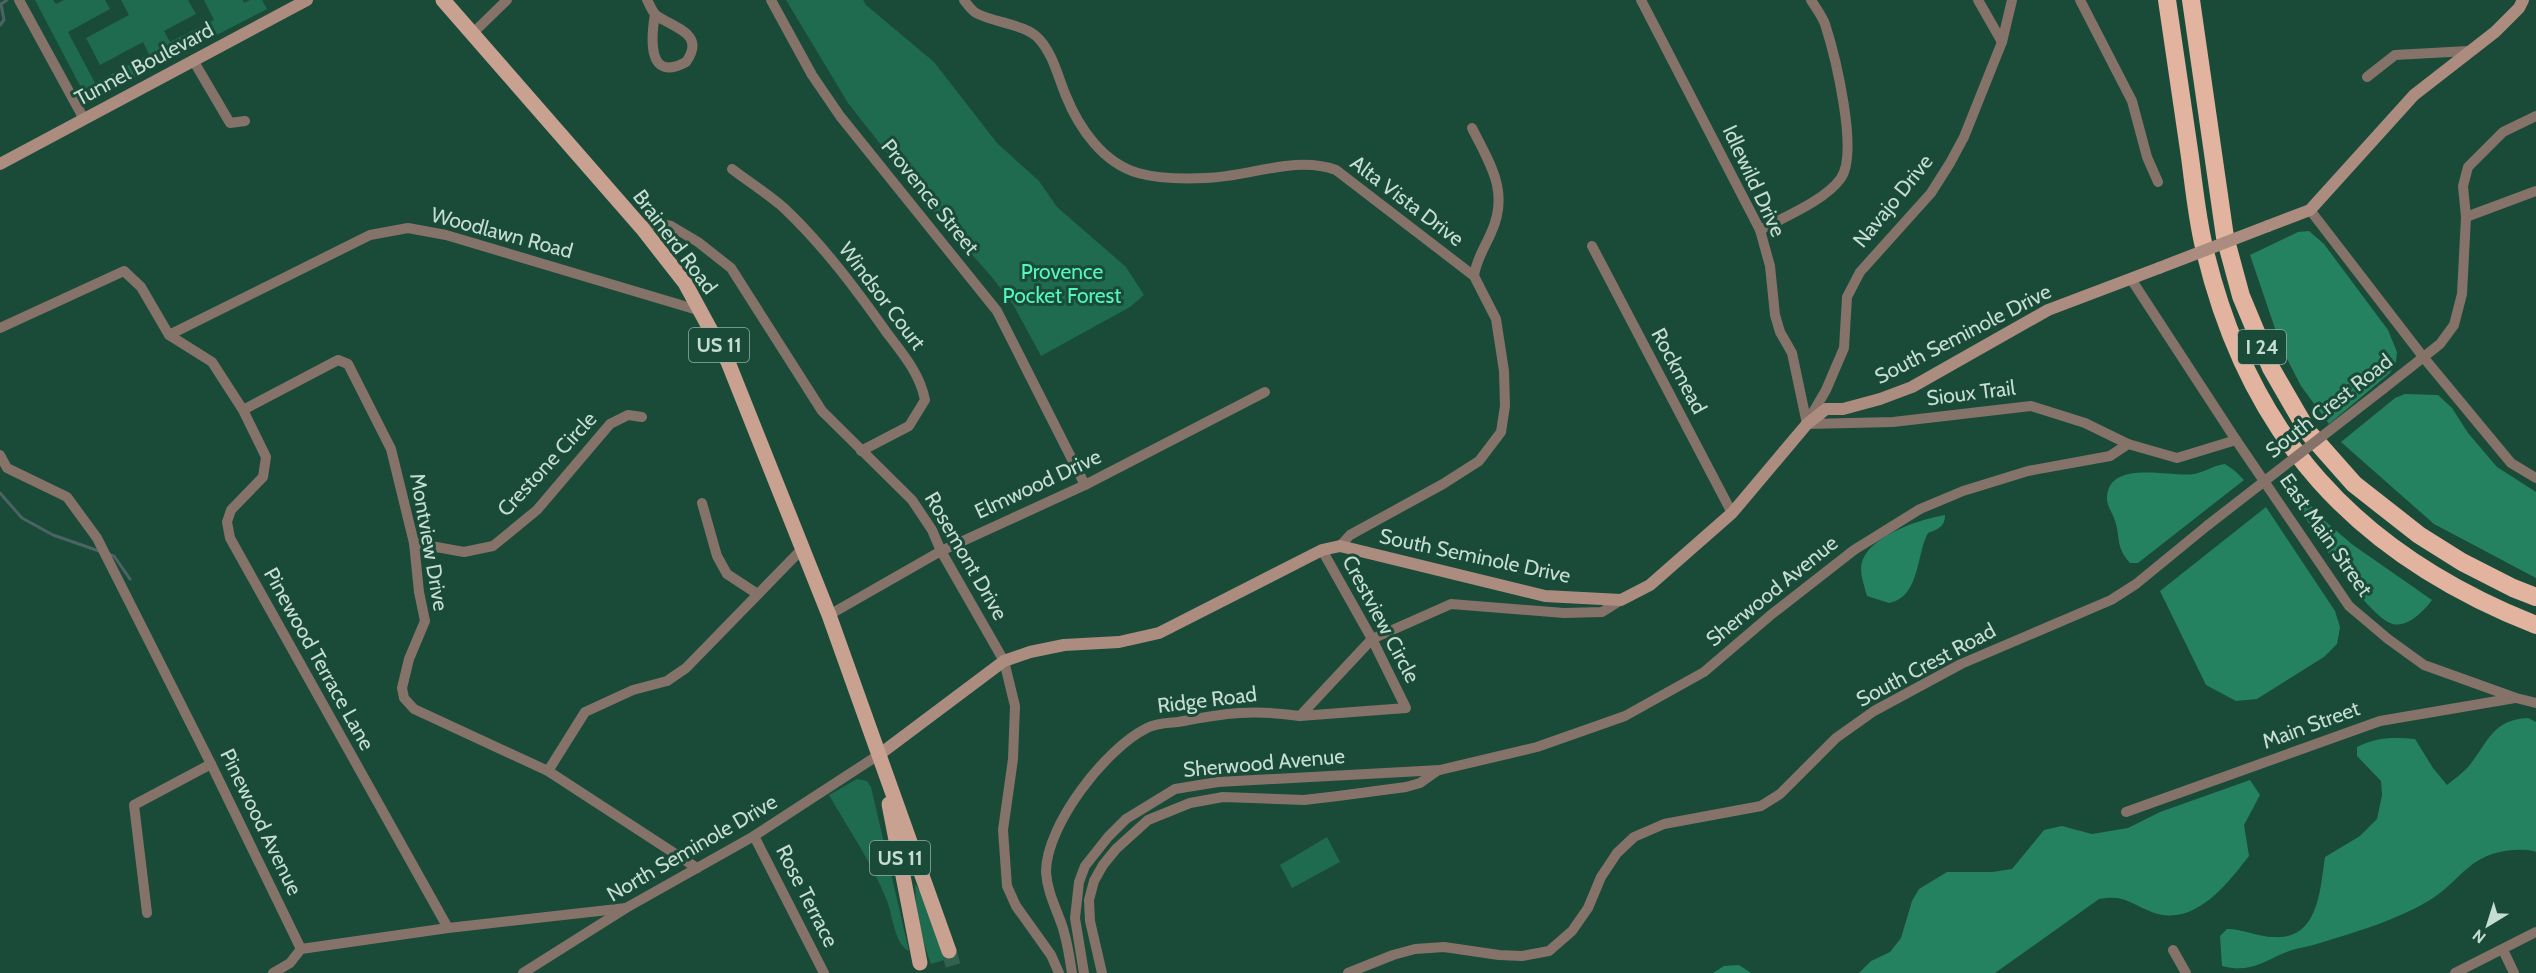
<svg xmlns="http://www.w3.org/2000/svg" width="2536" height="973" font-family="Cabin,sans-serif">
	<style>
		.green { fill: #1f6b50 }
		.forest { fill: #248261 }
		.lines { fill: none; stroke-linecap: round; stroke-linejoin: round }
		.stream { stroke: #4c6366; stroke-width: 3 }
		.primary-tunnel { stroke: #34604f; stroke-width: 15; stroke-dasharray: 15 8; stroke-linecap: butt }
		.street { stroke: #857269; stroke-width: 10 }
		.secondary { stroke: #ab8c7f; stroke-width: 12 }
		.primary { stroke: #c8a190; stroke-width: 15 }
		.highway { stroke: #e2b39f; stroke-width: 18 }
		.street-bridge { stroke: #857269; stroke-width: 10 }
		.secondary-bridge { stroke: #ab8c7f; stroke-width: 12 }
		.labels { text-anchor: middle; stroke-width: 6; stroke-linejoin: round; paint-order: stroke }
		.shield { fill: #1a4a38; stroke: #92b1a4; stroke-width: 1.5 }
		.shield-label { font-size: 20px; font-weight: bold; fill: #c5ddd2 }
		.street-label { font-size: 21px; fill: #c5ddd2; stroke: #1a4a38 }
		.park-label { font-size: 21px; fill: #54f6bd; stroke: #1a4a38 }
	</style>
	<rect width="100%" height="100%" fill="#1a4a38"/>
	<g class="green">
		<path d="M35,0H53L56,4L64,0H105L110,9L68,32L95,83L149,54L143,42L100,65L86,38L129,15L121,0H188L196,14L164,31L170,42L214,20L204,0H243L244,3L250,0H262L267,9L88,101Z"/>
		<path d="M786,0H863L866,5L934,62L997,143L1039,181L1057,207L1126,267L1144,295L1130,307L1041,356L1014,306L991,276L929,206L848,103Z"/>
		<path d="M857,779L867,781L871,787L909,951C894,943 893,916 887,901C873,864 849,830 829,795Z"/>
		<path d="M1327,837L1340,862L1292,888L1280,865Z"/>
		<path d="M915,884C927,896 940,942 944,960L931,964C921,939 916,911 915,884Z"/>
	</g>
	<g class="forest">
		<path d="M2309,231L2324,244L2388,330L2397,352L2396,361L2390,373L2329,424L2301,386L2282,349L2250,255L2298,232Z"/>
		<path d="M2405,394L2438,395L2452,408L2468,433L2497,467L2536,492V578L2434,524L2341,442L2395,398Z"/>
		<path d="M2225,464L2235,471L2244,480L2138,563H2130C2115,546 2121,539 2115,521C2113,514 2107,506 2107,499C2107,458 2171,478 2194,474C2205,472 2214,465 2225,464Z"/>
		<path d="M2298,488L2319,516L2353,545L2432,600C2424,611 2406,630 2390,623C2361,609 2311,525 2290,495Z"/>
		<path d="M2266,507L2335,611L2340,627L2337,644L2324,657L2257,699L2236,701L2206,685L2160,591Z"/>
		<path d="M1945,515C1945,527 1938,529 1928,533C1916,555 1920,597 1889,603L1867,596C1864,584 1858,570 1863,559C1874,534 1921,519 1945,515Z"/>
		<path d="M2528,718L2536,722V852C2528,849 2522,850 2514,850C2469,853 2462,880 2430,900C2397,920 2356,932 2320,943C2308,947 2295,948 2284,953C2261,963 2249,973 2222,966L2220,936L2227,929C2243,929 2258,937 2274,937C2319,940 2320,889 2325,857L2360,836L2377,819L2382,795L2381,781L2357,756V747C2376,737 2394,737 2415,739L2433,768L2447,785C2454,779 2463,773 2469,766C2489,741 2492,720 2528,718Z"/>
		<path d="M2250,780L2260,795L2244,825L2249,856C2225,887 2191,931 2147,910C2126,901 2123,895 2099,899L1995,973H1859L1871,961L1890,952L1901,938L1912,901L1919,889L1947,872H1992L2012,869L2044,830L2062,826L2092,834L2128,828L2160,812Z"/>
		<path d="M1739,965L1751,973H1713L1724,966Z"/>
	</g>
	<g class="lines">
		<g class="stream">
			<path d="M0,25L4,20L1,4L7,0"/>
			<path d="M0,493L22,518L53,535L99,551"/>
			<path d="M108,554L114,556L130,579"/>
		</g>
		<path class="primary-tunnel" d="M949,951L955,973"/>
		<g class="street">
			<path d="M19,0L84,119"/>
			<path d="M647,0C650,5 652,12 657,16C675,28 706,34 686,62C647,83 651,38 655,14"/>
			<path d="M771,0L812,75L840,116L997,311L1085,485"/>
			<path d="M964,0C967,4 971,10 976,13C994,23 1026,24 1039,39C1053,54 1058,77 1066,96C1079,128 1103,163 1138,173C1159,179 1185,179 1206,178C1249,177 1295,155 1336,170L1474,276L1496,319L1504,371L1505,406L1501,432L1479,461L1443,484L1350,535L1340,546"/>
			<path d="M1641,0L1760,230L1770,266L1775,315L1780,332L1792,353L1807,424"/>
			<path d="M1978,0L2002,42"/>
			<path d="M2080,0L2132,101L2147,157L2158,182"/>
			<path d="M473,33L507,0"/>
			<path d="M193,60L230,123L245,121"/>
			<path d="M2367,77L2395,55L2468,51"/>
			<path d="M1472,128C1490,164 1510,192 1491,233C1485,247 1476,260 1474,276"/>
			<path d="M732,169C749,182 768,194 784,208C823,245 856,289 887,333C903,354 920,374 925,400L909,426L861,451"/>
			<path d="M2310,210L2424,358L2511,463L2536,478"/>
			<path d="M2466,217L2536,191"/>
			<path d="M642,228L657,223L671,226L698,242L731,268L822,411L912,500L932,530L941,551L1004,661L1015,706L1013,759L1003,830L1007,886L1016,906L1051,955L1059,973"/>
			<path d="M1760,230C1784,217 1826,200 1841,178C1859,152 1835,55 1825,24C1822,16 1816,8 1811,0"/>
			<path d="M1592,246L1732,513"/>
			<path d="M2131,279L2236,440L2349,606L2388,639L2424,665L2516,698L2536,703"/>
			<path d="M0,328L124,271L141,287L169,335L212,362L243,410L266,457L263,477L231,510L227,522L230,538L448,928"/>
			<path d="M169,335L370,235L408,228L446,235L701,311"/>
			<path d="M2383,389L2440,344L2454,325L2462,294L2466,217L2463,186L2468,167L2503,132L2536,116"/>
			<path d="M243,410L338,360L348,364L391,449L414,543L419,592L425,621L409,659L402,688L404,698L414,709L548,771L697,868"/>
			<path d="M1808,421L1826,390L1844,348L1847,297L1860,272L1931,193L1950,163L1964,137L2002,42L2012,0"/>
			<path d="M1807,424L1893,422L2031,406L2085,423L2128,444L2177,458L2236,440"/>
			<path d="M0,455L7,468L67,497L97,538L211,764L301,949L448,928L626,908"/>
			<path d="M702,503L717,556L727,574L756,593"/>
			<path d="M414,543L464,552L493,546L537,510L610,424L628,415L642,417"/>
			<path d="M829,615L941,551L1085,485L1265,392"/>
			<path d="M1300,716L1406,708L1372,639L1322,550"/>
			<path d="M548,771L585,712L633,690L667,681L686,668L802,549"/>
			<path d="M2126,812L2380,721L2515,698"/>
			<path d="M754,836L824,973"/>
			<path d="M147,913L134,805L211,764"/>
			<path d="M2173,950L2186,973"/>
			<path d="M2503,950L2514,973"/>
			<path d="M273,973L290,963L301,949"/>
			<path d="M523,973L626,908L754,836L880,754"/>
			<path d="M1072,973C1069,955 1067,937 1060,920C1054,904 1047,889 1046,872C1046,825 1106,748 1147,728C1156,723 1169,723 1178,722C1225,713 1253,709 1300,716L1372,639L1451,604L1564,613L1602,612L1621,600"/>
			<path d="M1084,973L1075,918L1079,882L1085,866L1108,837L1126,819L1175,789L1218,782L1440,770L1537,747L1625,716L1704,672L1772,614L1854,550L1920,509L1963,491L2028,471L2110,456L2128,444"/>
			<path d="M1102,973L1090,921L1089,900L1094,881L1103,865L1116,849L1148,820L1190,803L1223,797L1304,800L1338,796L1406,787L1420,783L1437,771"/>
			<path d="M1348,973L1393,955L1415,949L1444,947L1499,955L1522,956L1549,951L1572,931L1588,908L1601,877L1617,853L1634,837L1664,824L1761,806L1780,794L1836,738L1874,711L1961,664L2111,600L2136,584L2208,525"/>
			<path d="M2455,973L2536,932"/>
		</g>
		<g class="secondary">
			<path d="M0,164L307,0"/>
			<path d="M2268,226L2310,210L2414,95L2495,32L2519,8L2523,0"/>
			<path d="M880,754L1004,661L1030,652L1064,645L1119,642L1159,633L1322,550L1340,546L1545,596L1621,600L1650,585L1732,513L1807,424L1826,409H1843L1880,399L1912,387L2048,310L2159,268"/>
		</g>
		<g class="primary">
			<path d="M443,0L642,228L685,283L728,362L829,615L949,951"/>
			<path d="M889,804L920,963"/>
		</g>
		<g class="highway">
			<path d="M2167,0C2175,52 2182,105 2190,157C2194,187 2197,218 2204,247C2248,436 2356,554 2536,625"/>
			<path d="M2191,0L2225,237L2241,296L2271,368L2308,432L2354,484L2419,535L2462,562L2513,588L2536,597"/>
		</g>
		<path class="street-bridge" d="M2208,525L2383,389"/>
		<path class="secondary-bridge" d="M2159,268L2268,226"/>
	</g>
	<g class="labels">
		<g class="shield">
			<rect x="689" y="328" width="60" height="34" rx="4.5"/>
			<rect x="2238" y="330" width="48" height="34" rx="4.5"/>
			<rect x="870" y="841" width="60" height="34" rx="4.5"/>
		</g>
		<g class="shield-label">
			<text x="719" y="352">US 11</text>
			<text x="2262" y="354">I 24</text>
			<text x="900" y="865">US 11</text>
		</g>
		<g class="street-label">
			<text transform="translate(144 64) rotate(-28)" y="7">Tunnel Boulevard</text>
			<text transform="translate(1754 181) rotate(65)" y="7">Idlewild Drive</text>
			<text transform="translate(930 197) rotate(51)" y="7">Provence Street</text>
			<text transform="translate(1407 201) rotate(37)" y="7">Alta Vista Drive</text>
			<text transform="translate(1893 201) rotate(-51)" y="7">Navajo Drive</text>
			<text transform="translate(502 233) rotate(15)" y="7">Woodlawn Road</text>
			<text transform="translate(675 242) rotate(53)" y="7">Brainerd Road</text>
			<text transform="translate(882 296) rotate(53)" y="7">Windsor Court</text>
			<text transform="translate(1963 334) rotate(-27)" y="7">South Seminole Drive</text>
			<text transform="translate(1679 371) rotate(62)" y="7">Rockmead</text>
			<text transform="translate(1971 393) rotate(-7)" y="7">Sioux Trail</text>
			<text transform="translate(2329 406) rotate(-38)" y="7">South Crest Road</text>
			<text transform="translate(547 464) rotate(-47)" y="7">Crestone Circle</text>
			<text transform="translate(1038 484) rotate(-25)" y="7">Elmwood Drive</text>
			<text transform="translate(2326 535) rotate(55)" y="7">East Main Street</text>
			<text transform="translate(429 542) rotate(80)" y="7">Montview Drive</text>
			<text transform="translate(966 556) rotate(60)" y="7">Rosemont Drive</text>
			<text transform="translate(1475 556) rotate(12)" y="7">South Seminole Drive</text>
			<text transform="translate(1772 591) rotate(-39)" y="7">Sherwood Avenue</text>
			<text transform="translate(1381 619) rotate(62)" y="7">Crestview Circle</text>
			<text transform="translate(319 659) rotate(61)" y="7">Pinewood Terrace Lane</text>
			<text transform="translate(1926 665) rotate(-28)" y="7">South Crest Road</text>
			<text transform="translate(1207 700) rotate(-7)" y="7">Ridge Road</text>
			<text transform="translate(2311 725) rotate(-20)" y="7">Main Street</text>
			<text transform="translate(1264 763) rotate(-5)" y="7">Sherwood Avenue</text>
			<text transform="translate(261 822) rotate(64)" y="7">Pinewood Avenue</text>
			<text transform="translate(692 848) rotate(-30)" y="7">North Seminole Drive</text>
			<text transform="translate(807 896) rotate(63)" y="7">Rose Terrace</text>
		</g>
		<g class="park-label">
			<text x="1062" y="279">Provence<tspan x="1062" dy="24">Pocket Forest</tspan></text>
		</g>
	</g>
	<g transform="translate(2488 925) rotate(218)" stroke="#1a4a38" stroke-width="4.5" paint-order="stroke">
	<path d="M0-4.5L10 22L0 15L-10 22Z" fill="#c5ddd2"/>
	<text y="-9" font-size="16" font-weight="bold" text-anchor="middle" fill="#c5ddd2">N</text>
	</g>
</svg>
